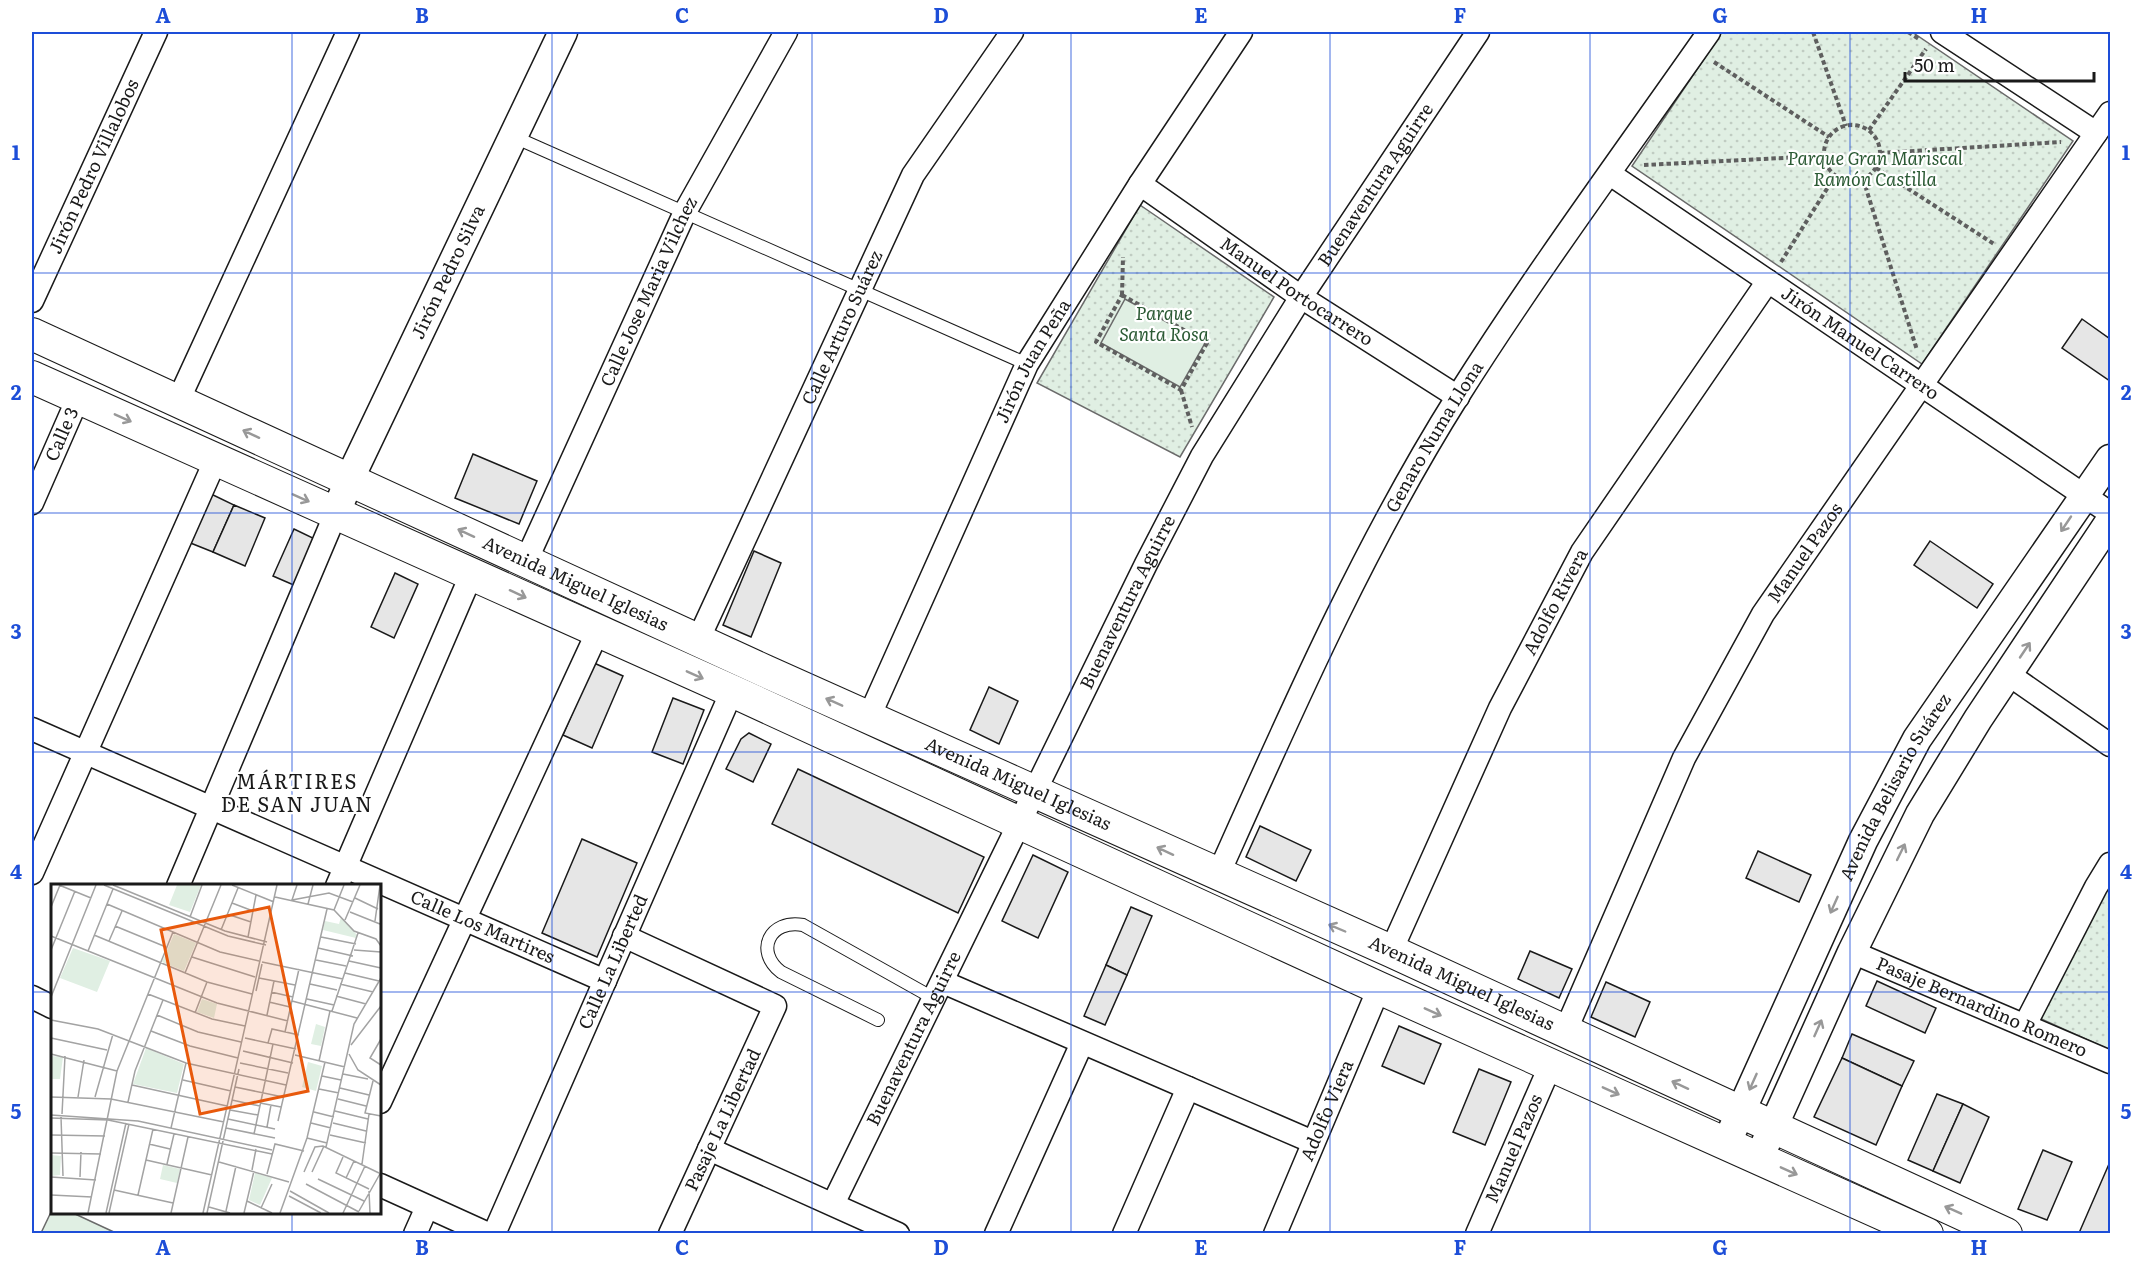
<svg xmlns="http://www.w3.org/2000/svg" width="2142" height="1265" font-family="Literata,serif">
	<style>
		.grass { fill: url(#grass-dots); stroke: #6a6a6a; stroke-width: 1.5 }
		.garden { fill: #e0efe3; stroke: #6a6a6a; stroke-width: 1.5 }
		.building { fill: #e6e6e6; stroke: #1a1a1a; stroke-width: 1.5 }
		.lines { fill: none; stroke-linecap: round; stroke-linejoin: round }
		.service-casing { stroke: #1a1a1a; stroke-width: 14 }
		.minor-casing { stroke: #1a1a1a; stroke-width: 25 }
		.tertiary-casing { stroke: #1a1a1a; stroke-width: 31 }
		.secondary-casing { stroke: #1a1a1a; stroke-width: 34 }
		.path { stroke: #5f5f5f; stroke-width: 4; stroke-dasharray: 4.5 3; stroke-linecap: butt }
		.service { stroke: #fff; stroke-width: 12 }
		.minor { stroke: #fff; stroke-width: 22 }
		.tertiary { stroke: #fff; stroke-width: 28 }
		.secondary { stroke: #fff; stroke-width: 32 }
		.oneway { stroke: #989898 }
		.grid { fill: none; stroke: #1d4ed8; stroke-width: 1.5; stroke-opacity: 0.55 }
		.labels { text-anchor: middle; stroke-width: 4.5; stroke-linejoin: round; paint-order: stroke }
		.park-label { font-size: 18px; font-style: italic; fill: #2b5a34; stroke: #fff }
		.street-label { font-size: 18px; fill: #1a1a1a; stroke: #fff }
		.neighbourhood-label { font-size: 20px; letter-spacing: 1.5px; fill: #1a1a1a; stroke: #fff }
		.inset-road { fill: none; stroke: #a3a3a3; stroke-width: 1.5 }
		.view { fill: #e8590c; fill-opacity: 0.15; stroke: #e8590c; stroke-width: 3 }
		.inset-edge { fill: none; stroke: #1a1a1a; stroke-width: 3 }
		.neatline { fill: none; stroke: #1d4ed8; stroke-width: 2 }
		.grid-label { font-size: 20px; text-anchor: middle; font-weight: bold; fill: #1d4ed8 }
	</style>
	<defs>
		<pattern id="grass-dots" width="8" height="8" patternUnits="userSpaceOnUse" patternTransform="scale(1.5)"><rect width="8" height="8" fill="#e0efe3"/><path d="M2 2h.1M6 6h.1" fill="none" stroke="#c0ccc2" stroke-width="1.8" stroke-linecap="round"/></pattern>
	</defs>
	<rect width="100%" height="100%" fill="#fff"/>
	<g class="grass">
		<path d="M1722,32H1912L2073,141L1922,364L1632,166Z"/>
		<path d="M1140,205L1274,297L1180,457L1037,383Z"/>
		<path d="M2110,880V1050L2039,1018Z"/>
	</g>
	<g class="garden">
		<path d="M1125,299L1205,343L1180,387L1101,343Z"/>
		<path d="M52,1210V1212L73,1213L116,1233H41Z"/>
	</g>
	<g class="building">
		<path d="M2082,319L2110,339V381L2062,348Z"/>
		<path d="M473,454L537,481L519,524L455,498Z"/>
		<path d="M209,493L234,505L213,552L188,542Z"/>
		<path d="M234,505L265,518L245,566L213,552Z"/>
		<path d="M294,529L317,540L296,586L273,576Z"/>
		<path d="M1930,541L1993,584L1977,608L1914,565Z"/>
		<path d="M754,551L781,563L751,637L723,625Z"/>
		<path d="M395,573L418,584L394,638L371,627Z"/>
		<path d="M594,663L623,676L592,748L563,735Z"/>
		<path d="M989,687L1018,701L999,744L970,730Z"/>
		<path d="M673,698L704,710L683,764L652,752Z"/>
		<path d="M749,733L771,744L753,782L726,769L741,739Z"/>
		<path d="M798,769L984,857L958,913L772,824Z"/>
		<path d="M1260,826L1311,850L1296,881L1246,857Z"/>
		<path d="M582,839L637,863L597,957L542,933Z"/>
		<path d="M1758,851L1811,875L1799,902L1746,878Z"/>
		<path d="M1033,855L1068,872L1038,938L1002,921Z"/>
		<path d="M1131,907L1152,916L1127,975L1106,965Z"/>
		<path d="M1530,951L1572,969L1559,998L1518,979Z"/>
		<path d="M1106,965L1127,975L1105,1025L1084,1016Z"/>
		<path d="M1877,981L1936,1008L1925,1033L1866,1006Z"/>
		<path d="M1606,982L1650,1002L1635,1037L1591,1017Z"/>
		<path d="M1399,1026L1441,1044L1424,1084L1382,1066Z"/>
		<path d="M1852,1034L1914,1061L1902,1086L1842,1058Z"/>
		<path d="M1842,1058L1902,1086L1876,1145L1814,1117Z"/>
		<path d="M1479,1069L1511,1082L1485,1145L1453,1132Z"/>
		<path d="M1937,1094L1963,1104L1933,1171L1908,1160Z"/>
		<path d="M1963,1104L1989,1117L1960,1183L1933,1171Z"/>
		<path d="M2043,1150L2072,1162L2047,1220L2018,1209Z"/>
		<path d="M2109,1164L2110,1234H2080L2079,1233Z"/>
	</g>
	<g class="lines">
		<defs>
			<g id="service">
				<path d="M512,136L1027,364"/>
				<path d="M878,1020L781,972C754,951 770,919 803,925L935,999"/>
			</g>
			<g id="minor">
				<path d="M1942,32L2096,133"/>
				<path id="s1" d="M1610,174L2110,513"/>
				<path id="s2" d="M1140,184L1301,297L1458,397"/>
				<path id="s3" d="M32,301L156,32"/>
				<path d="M178,401L348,32"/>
				<path id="s4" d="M32,503L78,398"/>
				<path id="s5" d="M526,561L685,212L786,32"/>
				<path id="s6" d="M698,640L913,175L1012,32"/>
				<path d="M2008,674L2110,745"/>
				<path id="s7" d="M869,717L1027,364L1140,184L1241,32"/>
				<path id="s8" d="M32,729L605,981"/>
				<path d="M32,873L216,459"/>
				<path id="s9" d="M1218,875C1291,712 1363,547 1458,396C1537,271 1625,152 1709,32"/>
				<path d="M178,886L336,513"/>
				<path d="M337,886L472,573"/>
				<path d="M624,936L775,1006L670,1234"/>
				<path id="s10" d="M1391,951L1500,708L1582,552L1768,281"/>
				<path id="s11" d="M1852,952L2110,1062"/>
				<path d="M943,982L1313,1142"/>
				<path d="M32,997L52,1007"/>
				<path d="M2025,1025L2096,887L2110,864"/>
				<path id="s12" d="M1565,1032L1684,758L1763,614L2110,113"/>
				<path d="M380,1102L598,631"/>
				<path d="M709,1149L898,1234"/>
				<path d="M380,1185L488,1234"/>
				<path id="s13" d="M833,1204L1146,564L1202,456L1301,297L1478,32"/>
				<path d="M415,1234L427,1207"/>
				<path id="s14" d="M494,1234L732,691"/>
				<path d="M996,1234L1082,1043"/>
				<path d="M1124,1234L1188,1088"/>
				<path id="s15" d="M1275,1234L1379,988"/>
				<path id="s16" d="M1477,1234L1551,1064"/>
			</g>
			<g id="tertiary">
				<path id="s17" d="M336,513L349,480L563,32"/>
				<path id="s18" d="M1727,1142L1863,841L1917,739L2110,459"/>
				<path d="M1759,1158L1852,952L1920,814L1978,719L2110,521"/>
			</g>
			<g id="secondary">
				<path id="s19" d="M32,334L765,671L1391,951L2006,1234"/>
				<path d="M32,377L732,691L1379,988L1927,1234"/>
			</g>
		</defs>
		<use href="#service" class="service-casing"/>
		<use href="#minor" class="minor-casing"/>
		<use href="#tertiary" class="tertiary-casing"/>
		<use href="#secondary" class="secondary-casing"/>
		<g class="path">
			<path d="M1813,32L1846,126"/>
			<path d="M1908,32L1919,39"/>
			<path d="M1714,62L1829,137"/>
			<circle cx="1852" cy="153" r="28"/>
			<path d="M1869,130L1926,49"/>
			<path d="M1880,153L2061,142"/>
			<path d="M1644,165L1823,156"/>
			<path d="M1876,168L1994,244"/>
			<path d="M1863,179L1917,350"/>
			<path d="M1781,262L1835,176"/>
			<path d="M1122,295L1207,343L1181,390L1096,342Z"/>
			<path d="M1122,295L1123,257"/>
			<path d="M1181,390L1192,427"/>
		</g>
		<use href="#service" class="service"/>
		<use href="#minor" class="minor"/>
		<use href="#tertiary" class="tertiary"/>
		<use href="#secondary" class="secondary"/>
	</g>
	<defs><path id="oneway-shaft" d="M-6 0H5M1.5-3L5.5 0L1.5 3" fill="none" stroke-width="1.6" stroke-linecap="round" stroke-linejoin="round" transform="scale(1.5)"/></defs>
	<g class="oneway">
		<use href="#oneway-shaft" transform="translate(123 418) rotate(24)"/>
		<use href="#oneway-shaft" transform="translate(251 434) rotate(-155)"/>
		<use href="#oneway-shaft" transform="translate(301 498) rotate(24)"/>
		<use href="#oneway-shaft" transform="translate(2066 524) rotate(124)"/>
		<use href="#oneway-shaft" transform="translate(466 533) rotate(-155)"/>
		<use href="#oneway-shaft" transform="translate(518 594) rotate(25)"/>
		<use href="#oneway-shaft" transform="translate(2025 650) rotate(-56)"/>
		<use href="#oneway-shaft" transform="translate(695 675) rotate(24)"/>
		<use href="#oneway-shaft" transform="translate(834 702) rotate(-156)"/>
		<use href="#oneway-shaft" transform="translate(1165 851) rotate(-155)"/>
		<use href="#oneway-shaft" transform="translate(1901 852) rotate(-64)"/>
		<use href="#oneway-shaft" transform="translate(1834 905) rotate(114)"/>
		<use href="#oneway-shaft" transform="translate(1337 928) rotate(-157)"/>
		<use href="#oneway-shaft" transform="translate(1433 1012) rotate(24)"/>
		<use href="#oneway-shaft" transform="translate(1818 1028) rotate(-66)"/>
		<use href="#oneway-shaft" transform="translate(1753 1082) rotate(114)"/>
		<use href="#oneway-shaft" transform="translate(1680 1085) rotate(-155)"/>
		<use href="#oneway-shaft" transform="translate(1611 1091) rotate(24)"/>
		<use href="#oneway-shaft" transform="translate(1789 1171) rotate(24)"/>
		<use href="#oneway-shaft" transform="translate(1953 1210) rotate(-156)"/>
	</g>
	<path class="grid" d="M292,32V886M552,32V1234M812,32V1234M1071,32V1234M1330,32V1234M1590,32V1234M1850,32V1234M32,273H2110M32,513H2110M32,752H2110M32,992H52M380,992H2110M292,1212V1234"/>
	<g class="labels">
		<g class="park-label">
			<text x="1875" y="165">Parque Gran Mariscal<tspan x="1875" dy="21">Ramón Castilla</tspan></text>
			<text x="1164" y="320">Parque<tspan x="1164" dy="21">Santa Rosa</tspan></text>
		</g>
		<g class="street-label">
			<text dy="6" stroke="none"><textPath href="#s3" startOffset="148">Jirón Pedro Villalobos</textPath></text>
			<text dy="6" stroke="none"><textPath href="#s13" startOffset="1156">Buenaventura Aguirre</textPath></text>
			<text dy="6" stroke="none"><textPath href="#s17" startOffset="266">Jirón Pedro Silva</textPath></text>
			<text dy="6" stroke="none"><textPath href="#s2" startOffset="190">Manuel Portocarrero</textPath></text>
			<text dy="6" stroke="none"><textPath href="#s5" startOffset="296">Calle Jose Maria Vilchez</textPath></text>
			<text dy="6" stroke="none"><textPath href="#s6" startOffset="344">Calle Arturo Suárez</textPath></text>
			<text dy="6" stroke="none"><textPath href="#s1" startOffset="302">Jirón Manuel Carrero</textPath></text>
			<text dy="6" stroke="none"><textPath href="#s7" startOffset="392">Jirón Juan Peña</textPath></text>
			<text dy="6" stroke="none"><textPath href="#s4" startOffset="75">Calle 3</textPath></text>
			<text dy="6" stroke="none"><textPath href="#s9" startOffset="489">Genaro Numa Llona</textPath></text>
			<text dy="6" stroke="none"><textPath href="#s12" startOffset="537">Manuel Pazos</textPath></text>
			<text dy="6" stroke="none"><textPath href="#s19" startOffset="598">Avenida Miguel Iglesias</textPath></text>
			<text dy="6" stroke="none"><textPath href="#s13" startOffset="670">Buenaventura Aguirre</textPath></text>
			<text dy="6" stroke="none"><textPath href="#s10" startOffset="386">Adolfo Rivera</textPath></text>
			<text dy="6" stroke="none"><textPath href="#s19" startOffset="1084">Avenida Miguel Iglesias</textPath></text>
			<text dy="6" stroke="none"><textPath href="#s18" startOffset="393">Avenida Belisario Suárez</textPath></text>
			<text dy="6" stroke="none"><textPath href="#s8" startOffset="492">Calle Los Martires</textPath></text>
			<text dy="6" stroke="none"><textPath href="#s14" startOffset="297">Calle La Liberted</textPath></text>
			<text dy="6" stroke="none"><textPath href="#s19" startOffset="1570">Avenida Miguel Iglesias</textPath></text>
			<text dy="6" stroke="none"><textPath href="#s11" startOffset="141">Pasaje Bernardino Romero</textPath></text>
			<text dy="6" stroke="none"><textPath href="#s13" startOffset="184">Buenaventura Aguirre</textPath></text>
			<text dy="6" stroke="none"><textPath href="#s15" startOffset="134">Adolfo Viera</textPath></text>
			<text transform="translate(723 1120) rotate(-65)" y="6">Pasaje La Libertad</text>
			<text dy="6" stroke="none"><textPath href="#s16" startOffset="93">Manuel Pazos</textPath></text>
		</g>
		<g class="neighbourhood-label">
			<text x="297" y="789">MÁRTIRES<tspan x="297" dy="23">DE SAN JUAN</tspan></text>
		</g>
	</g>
	<g transform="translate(51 884)">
		<rect width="330" height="330" fill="#fff"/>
		<path d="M290,33L306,51L305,54L272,46L274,37L288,40ZM123,50L145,59L133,87L111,78ZM22,64L59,77L46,108L9,94ZM151,115L166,120L163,134L146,128ZM95,164L133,180L126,209L82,200ZM0,172L12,173L9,195H0ZM112,281L129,285L126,299L109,295ZM204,289L221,294L209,321L198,316Z" fill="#e0efe3"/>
		<path d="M126,1H150L139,28L118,21ZM265,140L274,143L270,162L260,160ZM257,178L271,182L265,207L251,203ZM0,271L10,272L9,291L0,292Z" fill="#e0efe3"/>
		<path class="inset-road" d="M8,1L40,14M53,1L177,52L215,61M62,1L174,47L216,58M181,1L223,18M246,1L241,16L278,9L302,18M224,13L283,26L303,47L325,55L330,62M304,14L327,25M181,19L202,27M56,20L169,68L208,77M257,20L262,1M0,23L9,1M283,26L293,1M299,28L329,40M176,30L200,38M139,33L151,1M294,36L309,1M324,37L329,1M64,42L115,63M170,46L187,4M43,51L156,98L201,110M0,52L166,119L237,137M197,53L205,11M270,53L305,60M58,57L71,27M267,64L302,72M0,66L24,7M303,66L330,68M37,67L62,5M141,73L204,93M265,76L295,82M298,77L330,84M211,78L292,95M134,89L170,1M294,89L328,97M208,94L244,101M259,100L286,106M289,100L322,108M205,107L211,80M220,108L242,113M97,110L161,135L194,142M285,112L315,120M0,113L45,1M256,115L283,121M241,117L306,134M218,118L239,123M281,127L307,49M144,129L156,98M106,131L147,148L190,158M216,131L223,97M0,136L47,145L135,179L235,201M100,147L139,162L187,174M234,148L248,85M0,154L56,166M194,154L245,165M330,155L319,174L330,181M217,159L221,145L248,151M300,161L330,122M192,167L242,179M0,170L66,187M298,170L307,186L330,201M244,171L294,183M268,177L279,127M189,179L237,189M292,190L317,195M271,192L290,196M132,196L180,207M322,197L314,229L330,232M81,201L176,222M184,203L232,213M289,204L318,211M268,205L288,209M0,213L60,215L173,238M27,213L33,176M44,213L62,150M287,215L315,222M181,216L209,222M77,218L84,187L112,116M209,219L230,223M179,226L207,231M284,227L317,235M263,228L283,233M11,230L14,172M0,231L87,237L221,266M10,233L12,292M0,234L57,236L221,270M177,235L224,245M227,237L276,25M260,239L280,244M282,239L315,247M216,243L220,221M120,244L135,179M175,244L224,254M203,250L222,160M0,251L54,252M279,251L315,259M256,254L276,259M98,260L119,265M275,263L303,140L330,94M0,269L50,270M292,273L285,289L318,305M95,276L161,291M168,278L238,298M116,280L123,250M311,280L318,230M201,286L205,265M253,288L264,263L272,262L328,289M261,288L273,262M216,290L224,260L253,267M0,293L45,296M29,293L30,268M295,294L303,277M267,295L313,317M255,300L308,328M63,306L122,319M239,307L278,329M318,307L319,329M0,311L41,313M87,311L102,245M238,312L270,329M196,317L221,329M158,323L179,329M210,324L221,300M175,327L185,282M308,327L330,288M37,329L66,187L122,48M55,329L75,239M58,329L78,240M120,329L137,253M152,329L226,1M156,329L188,185M193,329L203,287M229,329L256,254L274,178M292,329L314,282"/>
		<path class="view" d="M218,23L257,207L149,230L110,46Z"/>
		<rect width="330" height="330" class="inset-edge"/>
	</g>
	<rect width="2142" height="1265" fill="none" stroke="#ffffff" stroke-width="66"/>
	<path d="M1905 72v9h189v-9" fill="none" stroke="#1a1a1a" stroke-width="3"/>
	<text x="1914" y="72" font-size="18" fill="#1a1a1a" stroke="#ffffff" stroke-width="4.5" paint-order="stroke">50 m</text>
	<rect x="33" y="33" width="2076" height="1199" class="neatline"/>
	<g class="grid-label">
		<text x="163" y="23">A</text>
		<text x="422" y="23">B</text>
		<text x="682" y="23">C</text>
		<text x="941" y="23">D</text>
		<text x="1201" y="23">E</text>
		<text x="1460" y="23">F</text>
		<text x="1720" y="23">G</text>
		<text x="1979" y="23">H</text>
		<text x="16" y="160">1</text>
		<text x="2126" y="160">1</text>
		<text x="16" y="400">2</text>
		<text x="2126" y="400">2</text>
		<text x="16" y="639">3</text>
		<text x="2126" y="639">3</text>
		<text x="16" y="879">4</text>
		<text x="2126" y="879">4</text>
		<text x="16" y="1119">5</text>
		<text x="2126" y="1119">5</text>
		<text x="163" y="1255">A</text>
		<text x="422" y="1255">B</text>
		<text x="682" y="1255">C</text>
		<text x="941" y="1255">D</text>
		<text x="1201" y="1255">E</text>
		<text x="1460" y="1255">F</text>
		<text x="1720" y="1255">G</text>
		<text x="1979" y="1255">H</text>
	</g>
</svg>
